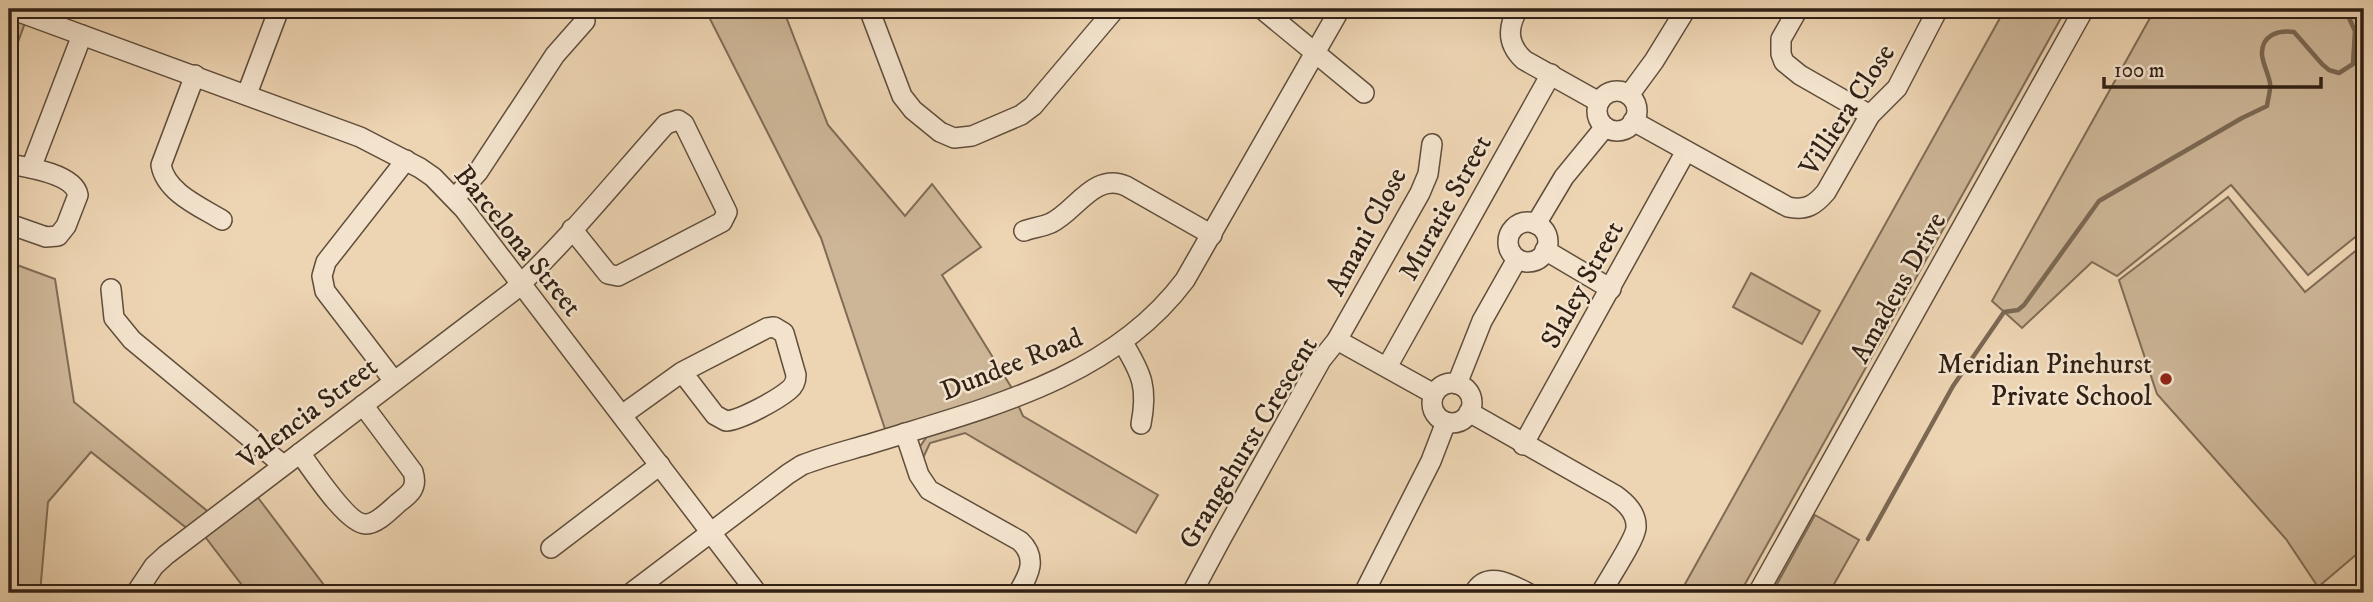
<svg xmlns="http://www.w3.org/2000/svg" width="2373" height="602" font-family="'IM FELL DW Pica',serif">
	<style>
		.green { fill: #cdb697; stroke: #7f6c56; stroke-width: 2 }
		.water { fill: #ad977d; stroke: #7b6853; stroke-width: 2 }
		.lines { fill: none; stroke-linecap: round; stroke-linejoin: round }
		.stream { stroke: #7b6853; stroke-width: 4.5 }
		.minor-casing { stroke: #604e3c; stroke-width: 22 }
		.minor { stroke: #f3e3cd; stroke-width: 19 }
		.poi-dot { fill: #8f2418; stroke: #f3e3cd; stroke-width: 2.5 }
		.labels { text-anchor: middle; stroke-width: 5; stroke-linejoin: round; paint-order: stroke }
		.street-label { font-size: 28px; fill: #312115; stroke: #f3e3cd }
		.poi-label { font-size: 28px; fill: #312115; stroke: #f3e3cd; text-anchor: end }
	</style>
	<rect width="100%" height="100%" fill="#edd4b2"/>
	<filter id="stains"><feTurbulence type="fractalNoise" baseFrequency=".00286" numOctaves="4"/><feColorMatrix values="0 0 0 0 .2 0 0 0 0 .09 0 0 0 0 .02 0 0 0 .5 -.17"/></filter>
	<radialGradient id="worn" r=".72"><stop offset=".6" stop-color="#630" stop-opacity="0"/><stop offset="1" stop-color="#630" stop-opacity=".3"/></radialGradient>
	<g class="green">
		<path d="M705,9H783L828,125L905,216L932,184L981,247L942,275L1013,390L886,432L821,238Z"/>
		<path d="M2005,9H2066L1740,593H1680Z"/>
		<path d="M2155,9H2364V230L2308,275L2231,185L2117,276L2092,262L2022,328L1992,301Z"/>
		<path d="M9,17L25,23L9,66Z"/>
		<path d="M2228,197L2305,292L2364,244V548L2318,587L2286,539L2157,394L2119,280Z"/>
		<path d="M9,262L55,279L74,402L211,514L189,530L91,452L48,502L40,593H9Z"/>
		<path d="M1751,273L1820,311L1802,344L1733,307Z"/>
		<path d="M1018,405L1023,416L1158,495L1136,533L965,433L930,443L923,458L919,448L928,435Z"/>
		<path d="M256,495L330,593H248L203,534Z"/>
		<path d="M1815,515L1859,540L1829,593H1772Z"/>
	</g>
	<path class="water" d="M9,312L18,334V371L9,396V409Z"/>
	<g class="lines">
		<g class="stream">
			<path d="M1868,539L1953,386L2004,312L2018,310L2024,305L2099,201L2242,118L2267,106C2268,98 2271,90 2270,83C2268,73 2263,64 2262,55C2261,35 2278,30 2294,32L2322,64L2329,70L2339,73L2353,64L2355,31L2345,9"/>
			<path d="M9,546L14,562L12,593"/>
		</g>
		<defs>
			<g id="minor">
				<path d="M11,9L360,137L420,168L433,177L464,209L757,593"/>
				<path d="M869,9L902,96L913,110L940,132L954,138L972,136L1021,115L1033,106L1115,9"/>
				<path d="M1262,9L1364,93"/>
				<path d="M1518,9C1507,28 1507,44 1524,60L1599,102"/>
				<path d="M1798,9L1781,39V54L1784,62L1800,75L1870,115"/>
				<path d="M195,75L161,165C166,193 201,207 222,220"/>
				<circle cx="1617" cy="111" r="20"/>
				<path d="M247,94L279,9"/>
				<path d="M1629,95L1654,61L1686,9"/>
				<path d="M1633,121L1788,207C1806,211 1815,205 1826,192L1870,115L1897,88L1938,9"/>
				<path d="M9,164C27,167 74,174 78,195L66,226L58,236L46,237L9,224"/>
				<path d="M31,168L82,35"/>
				<path d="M455,198L478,172L555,55L585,21L582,9"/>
				<circle cx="1528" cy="242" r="20"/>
				<path d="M1536,224L1564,177L1605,127"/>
				<path d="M1024,231C1032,228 1042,227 1051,223C1076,211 1094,172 1126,186L1212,235"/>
				<path d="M1545,250L1611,289"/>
				<path d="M111,289L114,318L132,340L283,465"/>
				<path d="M1337,340L1434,394"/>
				<path d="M1123,343C1142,374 1148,388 1141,424"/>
				<path d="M1387,367L1551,74"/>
				<path d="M394,381L325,291L322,276L326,262L406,160"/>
				<circle cx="1452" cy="403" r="20"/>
				<path d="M1457,384L1482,321L1517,259"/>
				<path d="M1469,412L1615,495C1626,503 1637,513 1636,528C1635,540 1608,580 1601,593"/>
				<path d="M622,415L682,372L767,328L774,327L784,333L796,375C796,382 794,386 789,390C777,400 741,420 726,421L715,415L682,372"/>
				<path d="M905,433L919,475L929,490L1020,541C1038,558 1029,575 1018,593"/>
				<path d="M1523,445L1686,151"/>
				<path d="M300,453C311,468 348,525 366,524C377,524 390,510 398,503C410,494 418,488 413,472L363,405"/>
				<path d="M551,548L660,465"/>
				<path d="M136,593L154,566L166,555L512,292C567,241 616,180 666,124L678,120L684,124L727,212L722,222L618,276L608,274L572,229"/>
				<path d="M631,593L788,474L802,465C825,456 850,450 873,443C986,408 1111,379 1185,280L1340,9"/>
				<path d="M1192,593L1222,537L1321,360L1337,340L1420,193L1428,174L1432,144"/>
				<path d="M1364,593L1431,461L1446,422"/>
				<path d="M1474,593C1487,570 1510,584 1528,593"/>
				<path d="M1758,593L2084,9"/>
			</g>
		</defs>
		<use href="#minor" class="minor-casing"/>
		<use href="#minor" class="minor"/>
	</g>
	<circle class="poi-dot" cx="2166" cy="379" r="7"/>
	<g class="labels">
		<g class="street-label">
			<text transform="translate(1846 109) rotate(-57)" y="10">Villiera Close</text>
			<text transform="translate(1444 207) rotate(-61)" y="10">Muratie Street</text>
			<text transform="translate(1365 231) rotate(-62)" y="10">Amani Close</text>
			<text transform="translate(519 240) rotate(51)" y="10">Barcelona Street</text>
			<text transform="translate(1581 284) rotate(-61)" y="10">Slaley Street</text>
			<text transform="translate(1897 287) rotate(-61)" y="10">Amadeus Drive</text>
			<text transform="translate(1011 363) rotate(-22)" y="10">Dundee Road</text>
			<text transform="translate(307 412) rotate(-37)" y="10">Valencia Street</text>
			<text transform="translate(1247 442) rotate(-59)" y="10">Grangehurst Crescent</text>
		</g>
		<g class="poi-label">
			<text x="2152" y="373">Meridian Pinehurst<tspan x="2152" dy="32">Private School</tspan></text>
		</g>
	</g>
	<rect width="2373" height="602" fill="none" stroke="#edd4b2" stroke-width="35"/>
	<rect x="10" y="10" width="2352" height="581" fill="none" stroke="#312115" stroke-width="3.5"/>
	<rect x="18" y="18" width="2338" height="567" fill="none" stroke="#312115" stroke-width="2"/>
	<path d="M2104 77v10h217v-10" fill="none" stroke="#312115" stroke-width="3.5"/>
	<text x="2114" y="77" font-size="21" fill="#312115" stroke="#f3e3cd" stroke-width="5" paint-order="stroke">100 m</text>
	<rect width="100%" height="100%" filter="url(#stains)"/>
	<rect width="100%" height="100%" fill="url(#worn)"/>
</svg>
